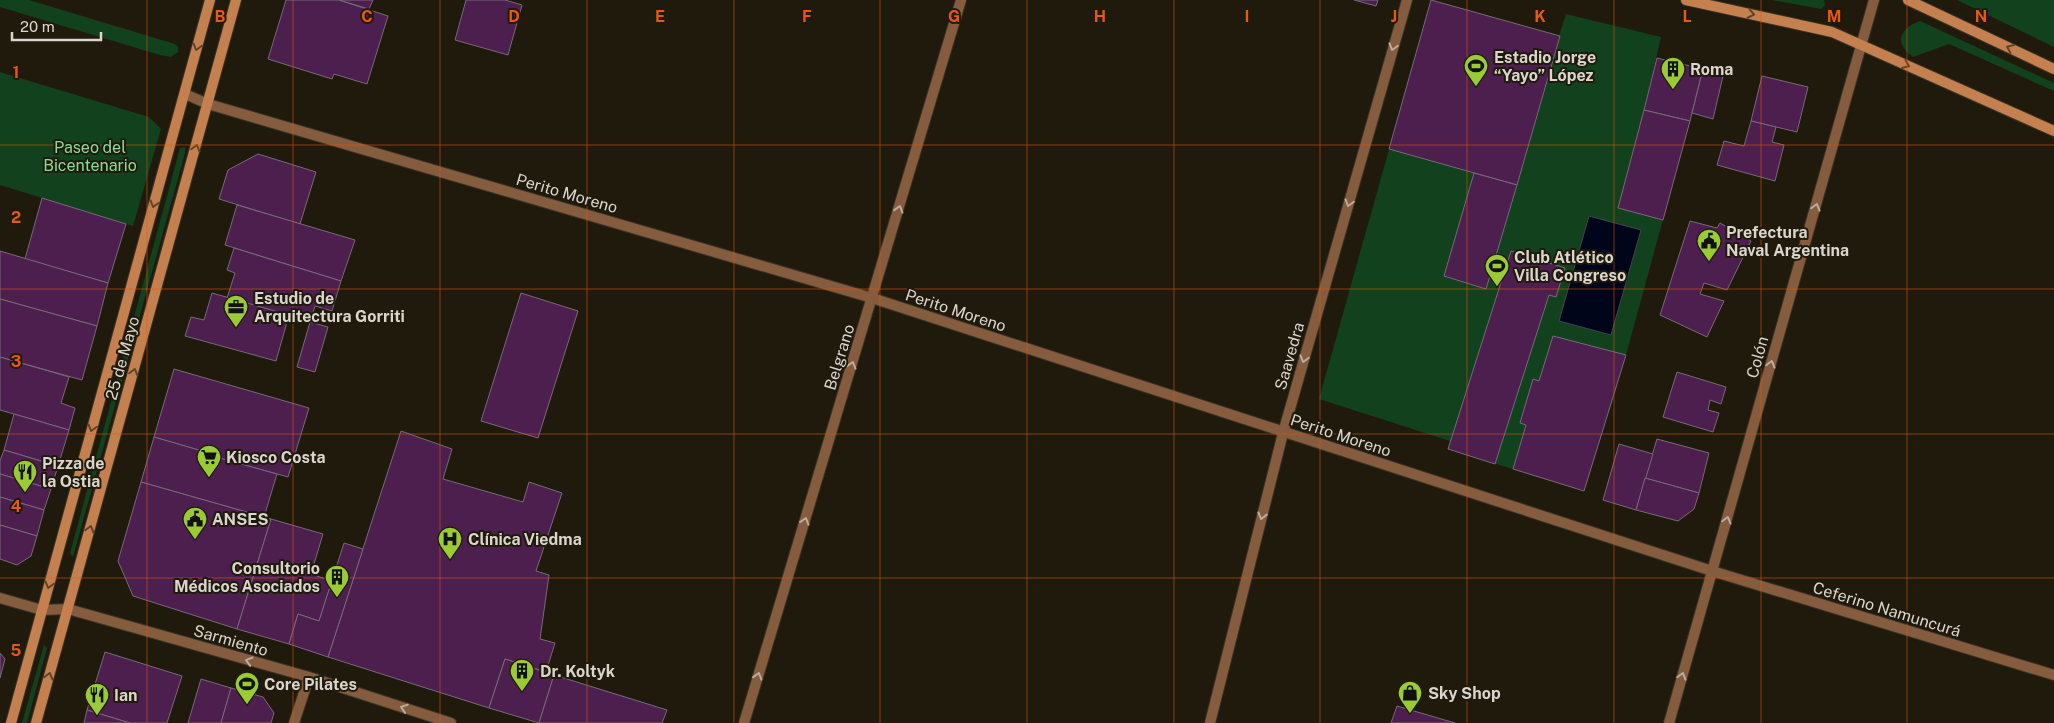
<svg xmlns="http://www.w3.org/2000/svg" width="2054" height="723" font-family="'Public Sans',sans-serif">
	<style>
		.green { fill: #12411d }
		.water { fill: #00051a; stroke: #414450 }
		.building { fill: #4d1f4f; stroke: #766a77 }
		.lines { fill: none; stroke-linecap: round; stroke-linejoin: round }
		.street-casing { stroke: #3a3428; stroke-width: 12 }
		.secondary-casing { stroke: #3a3428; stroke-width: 12 }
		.street { stroke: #865c3e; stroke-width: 10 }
		.secondary { stroke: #c5804f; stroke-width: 10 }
		.oneway { stroke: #624327 }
		.oneway2 { stroke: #bdab9c }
		.grid { fill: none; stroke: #e8590c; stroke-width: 1; stroke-opacity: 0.55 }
		.labels { text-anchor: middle; stroke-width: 4; stroke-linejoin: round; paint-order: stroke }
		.poi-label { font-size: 16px; font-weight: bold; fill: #dad6ce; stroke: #201a0d; text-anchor: start }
		.park-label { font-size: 16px; fill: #8add96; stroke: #201a0d }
		.street-label { font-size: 16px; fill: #dad6ce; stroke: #201a0d }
		.grid-label { font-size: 16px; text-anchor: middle; font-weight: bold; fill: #e8590c; stroke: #201a0d; stroke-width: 4; stroke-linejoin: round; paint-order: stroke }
	</style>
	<rect width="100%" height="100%" fill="#201a0d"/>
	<g class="green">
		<path d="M0,0H29L175,44L178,47V52L171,57L160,55L0,7Z"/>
		<path d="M1431,0L1559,36L1566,14L1661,37L1644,110L1690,121L1626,355L1584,491L1448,449L1450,441L1319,399Z"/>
		<path d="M1772,0H1824L1825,5L1821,9Z"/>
		<path d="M1957,0H2054V47Z"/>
		<path d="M1920,21L2054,83V91L1949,44L1913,57C1893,43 1900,28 1920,21Z"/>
		<path d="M0,72L149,117L161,129L133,226L0,185Z"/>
		<path d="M185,147V153L73,557L70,553L180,148Z"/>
		<path d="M44,645L47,648L27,723H22Z"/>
	</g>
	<path class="water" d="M1589,216L1641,230L1611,335L1559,321Z"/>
	<g class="building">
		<path d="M286,0H339L388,16L367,84L334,74L332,79L268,59Z"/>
		<path d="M339,0H373L369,9Z"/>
		<path d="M466,0H505L522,5L508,55L455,40Z"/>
		<path d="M1354,0H1378L1376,6Z"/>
		<path d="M1431,0L1560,36L1517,185L1389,149Z"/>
		<path d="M1657,58L1703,69L1690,121L1644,110Z"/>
		<path d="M1703,69L1723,76L1713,119L1692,113Z"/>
		<path d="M1762,76L1808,87L1797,132L1751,121Z"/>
		<path d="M1644,110L1690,121L1663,220L1618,208Z"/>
		<path d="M1751,121L1776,127L1772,142L1784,145L1775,181L1717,165L1724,141L1744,146Z"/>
		<path d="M258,154L316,172L300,224L219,199L228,170Z"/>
		<path d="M1474,173L1517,185L1486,289L1444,276Z"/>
		<path d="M42,198L126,224L108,283L25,259Z"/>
		<path d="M237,205L355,240L341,281L225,245Z"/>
		<path d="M1690,221L1717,228L1720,223L1751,241L1727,290L1704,283L1700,294L1724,301L1707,337L1660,315Z"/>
		<path d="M234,248L341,281L332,311L315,306L310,322L227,298L235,273L227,270Z"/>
		<path d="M0,251L108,283L97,326L0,299Z"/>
		<path d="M1511,251L1565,268L1556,297L1549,295L1495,464L1448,449Z"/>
		<path d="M212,293L289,315L276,361L185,336L191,317L204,320Z"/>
		<path d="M521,293L578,311L538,438L481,421Z"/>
		<path d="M0,299L97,326L82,380L0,357Z"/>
		<path d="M310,322L328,327L315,372L297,367Z"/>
		<path d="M1553,336L1626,355L1584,491L1513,469L1526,425L1520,423L1533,379L1539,381Z"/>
		<path d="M0,357L69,377L61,403L75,408L69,430L0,410Z"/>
		<path d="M174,369L309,408L288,477L219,458L217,464L200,459L202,451L154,437Z"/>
		<path d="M1677,372L1726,387L1721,404L1710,400L1708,410L1719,413L1713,432L1663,417Z"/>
		<path d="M14,414L69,430L58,466L4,450Z"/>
		<path d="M401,431L452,449L443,479L523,502L529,482L562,493L536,571L549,575L540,639L555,643L546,672L505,659L489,708L328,657Z"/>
		<path d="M154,437L202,451L200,459L217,464L219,458L277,474L264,517L141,482Z"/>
		<path d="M1657,439L1709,453L1699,493L1645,478Z"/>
		<path d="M1619,444L1653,454L1636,510L1603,500Z"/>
		<path d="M4,450L58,466L51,489L0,474V461Z"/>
		<path d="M0,474L51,489L44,510L0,497Z"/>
		<path d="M1645,478L1699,493L1694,509L1678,521L1636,510Z"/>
		<path d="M141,482L271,519L237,629L133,596L118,561Z"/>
		<path d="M0,497L44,510L37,536L0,525Z"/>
		<path d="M271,519L323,534L311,574L332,581L319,621L298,614L289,644L237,629Z"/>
		<path d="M0,525L37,536L31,556L17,565L0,559Z"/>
		<path d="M344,543L363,549L328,657L289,644L298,614L319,621Z"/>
		<path d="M105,652L182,676L167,723H130L87,710Z"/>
		<path d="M0,653L5,659L0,678Z"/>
		<path d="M505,659L554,675L539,723L489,708Z"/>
		<path d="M554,675L667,710L662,723H539Z"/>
		<path d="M201,679L231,688L221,723H188Z"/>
		<path d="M231,688L263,697L274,713L271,723H221Z"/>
		<path d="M1397,706L1455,723H1391Z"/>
		<path d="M87,710L130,723H84Z"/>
	</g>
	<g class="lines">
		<defs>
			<g id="street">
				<path d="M185,94L208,104L872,298L1712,571L2054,675"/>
				<path d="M0,598L42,610L68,609L309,677L451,723"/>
				<path d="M294,723L309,677"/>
				<path d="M744,723L961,0"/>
				<path d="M1210,723L1283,433L1407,0"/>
				<path d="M1669,723L1874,0"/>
			</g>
			<g id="secondary">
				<path d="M1686,0L1832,32L2054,131"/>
				<path d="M1908,0L2054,69"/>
				<path d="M11,723L210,0"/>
				<path d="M36,723L236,0"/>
			</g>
		</defs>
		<use href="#street" class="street-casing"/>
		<use href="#secondary" class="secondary-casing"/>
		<use href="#street" class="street"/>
		<use href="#secondary" class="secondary"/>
	</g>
	<defs><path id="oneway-chevron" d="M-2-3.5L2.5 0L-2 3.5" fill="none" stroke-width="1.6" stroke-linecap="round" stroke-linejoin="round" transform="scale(1.25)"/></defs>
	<g class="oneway">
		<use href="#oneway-chevron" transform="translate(1751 14) rotate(12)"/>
		<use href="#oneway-chevron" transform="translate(197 47) rotate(105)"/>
		<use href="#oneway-chevron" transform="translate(2010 48) rotate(-155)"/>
		<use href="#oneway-chevron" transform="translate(1906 65) rotate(24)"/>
		<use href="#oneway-chevron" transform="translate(196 148) rotate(-74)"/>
		<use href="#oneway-chevron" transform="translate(154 204) rotate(106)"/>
		<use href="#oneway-chevron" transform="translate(134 372) rotate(-74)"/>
		<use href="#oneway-chevron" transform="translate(92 428) rotate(105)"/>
		<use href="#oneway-chevron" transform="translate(90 529) rotate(-74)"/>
		<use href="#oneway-chevron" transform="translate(49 585) rotate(105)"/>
		<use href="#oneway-chevron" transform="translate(49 676) rotate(-75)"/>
	</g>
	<g class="oneway2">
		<use href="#oneway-chevron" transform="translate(1393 47) rotate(106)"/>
		<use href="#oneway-chevron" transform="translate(1349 203) rotate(106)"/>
		<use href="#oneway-chevron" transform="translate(1816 207) rotate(-74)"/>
		<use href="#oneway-chevron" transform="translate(899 209) rotate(-73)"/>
		<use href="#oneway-chevron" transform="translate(1304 359) rotate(106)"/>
		<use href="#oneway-chevron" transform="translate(1771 364) rotate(-74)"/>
		<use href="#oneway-chevron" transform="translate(852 365) rotate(-73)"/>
		<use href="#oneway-chevron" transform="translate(1262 516) rotate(104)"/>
		<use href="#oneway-chevron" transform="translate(1727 520) rotate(-74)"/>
		<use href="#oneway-chevron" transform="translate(805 521) rotate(-73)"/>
		<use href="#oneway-chevron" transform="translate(249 661) rotate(-164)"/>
		<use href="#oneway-chevron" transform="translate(758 676) rotate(-73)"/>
		<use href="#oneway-chevron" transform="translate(1682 676) rotate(-74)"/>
		<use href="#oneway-chevron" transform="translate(404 708) rotate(-162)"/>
	</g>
	<path class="grid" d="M147,0V723M293,0V723M440,0V723M587,0V723M734,0V723M880,0V723M1027,0V723M1174,0V723M1320,0V723M1467,0V723M1614,0V723M1761,0V723M1907,0V723M0,145H2054M0,289H2054M0,434H2054M0,578H2054"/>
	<defs>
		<symbol id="stadium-pin" viewBox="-11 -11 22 30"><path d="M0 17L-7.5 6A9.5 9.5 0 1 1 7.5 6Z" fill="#9acb34" stroke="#201a0d"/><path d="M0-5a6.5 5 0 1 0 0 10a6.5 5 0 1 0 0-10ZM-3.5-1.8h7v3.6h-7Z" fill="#111"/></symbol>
		<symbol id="building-pin" viewBox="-11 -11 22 30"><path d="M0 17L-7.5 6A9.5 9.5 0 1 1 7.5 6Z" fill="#9acb34" stroke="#201a0d"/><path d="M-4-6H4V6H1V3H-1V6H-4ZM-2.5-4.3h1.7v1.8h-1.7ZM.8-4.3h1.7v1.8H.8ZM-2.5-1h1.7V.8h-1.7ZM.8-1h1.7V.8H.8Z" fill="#111"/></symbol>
		<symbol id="civic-pin" viewBox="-11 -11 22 30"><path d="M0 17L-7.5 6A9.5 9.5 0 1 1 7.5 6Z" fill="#9acb34" stroke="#201a0d"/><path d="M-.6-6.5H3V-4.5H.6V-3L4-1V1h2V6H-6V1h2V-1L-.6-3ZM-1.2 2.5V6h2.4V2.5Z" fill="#111"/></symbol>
		<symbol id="office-pin" viewBox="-11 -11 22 30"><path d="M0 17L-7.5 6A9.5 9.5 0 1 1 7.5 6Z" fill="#9acb34" stroke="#201a0d"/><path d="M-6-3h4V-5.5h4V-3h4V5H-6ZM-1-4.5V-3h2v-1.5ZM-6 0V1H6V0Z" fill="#111"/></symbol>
		<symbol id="supermarket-pin" viewBox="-11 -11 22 30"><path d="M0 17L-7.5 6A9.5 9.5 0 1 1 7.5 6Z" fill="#9acb34" stroke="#201a0d"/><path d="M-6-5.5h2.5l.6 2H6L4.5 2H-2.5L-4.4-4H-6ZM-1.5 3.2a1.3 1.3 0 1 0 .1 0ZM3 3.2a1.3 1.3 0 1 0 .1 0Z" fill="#111"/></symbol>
		<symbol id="restaurant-pin" viewBox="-11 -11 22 30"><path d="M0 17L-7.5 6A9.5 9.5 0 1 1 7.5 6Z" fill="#9acb34" stroke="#201a0d"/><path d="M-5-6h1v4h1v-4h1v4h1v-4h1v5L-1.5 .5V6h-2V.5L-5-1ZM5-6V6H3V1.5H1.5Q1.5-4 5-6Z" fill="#111"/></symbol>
		<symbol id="hospital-pin" viewBox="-11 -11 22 30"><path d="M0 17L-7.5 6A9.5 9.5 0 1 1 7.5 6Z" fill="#9acb34" stroke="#201a0d"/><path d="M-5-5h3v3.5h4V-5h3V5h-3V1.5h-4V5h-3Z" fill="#111"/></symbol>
		<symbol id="shop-pin" viewBox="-11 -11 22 30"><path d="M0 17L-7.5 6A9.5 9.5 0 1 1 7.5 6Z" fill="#9acb34" stroke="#201a0d"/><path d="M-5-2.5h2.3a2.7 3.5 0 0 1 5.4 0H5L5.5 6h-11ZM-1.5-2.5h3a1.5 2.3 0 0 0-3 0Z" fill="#111"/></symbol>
	</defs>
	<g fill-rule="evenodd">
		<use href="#stadium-pin" x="1462" y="52" width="28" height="38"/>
		<use href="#building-pin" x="1659" y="55" width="28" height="38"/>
		<use href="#civic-pin" x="1695" y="227" width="28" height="38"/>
		<use href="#stadium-pin" x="1483" y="252" width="28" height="38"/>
		<use href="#office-pin" x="222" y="293" width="28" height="38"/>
		<use href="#supermarket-pin" x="195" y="443" width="28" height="38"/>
		<use href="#restaurant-pin" x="11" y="458" width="28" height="38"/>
		<use href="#civic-pin" x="181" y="505" width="28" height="38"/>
		<use href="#hospital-pin" x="436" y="525" width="28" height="38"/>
		<use href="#building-pin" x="323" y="563" width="28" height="38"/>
		<use href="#building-pin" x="508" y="657" width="28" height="38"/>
		<use href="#stadium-pin" x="233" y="670" width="28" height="38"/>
		<use href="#shop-pin" x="1396" y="679" width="28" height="38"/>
		<use href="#restaurant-pin" x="83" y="681" width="28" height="38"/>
	</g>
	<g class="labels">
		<g class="poi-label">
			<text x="1494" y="63">Estadio Jorge<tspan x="1494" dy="18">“Yayo” López</tspan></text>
			<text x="1690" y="75">Roma</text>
			<text x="1726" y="238">Prefectura<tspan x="1726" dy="18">Naval Argentina</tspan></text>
			<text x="1514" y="263">Club Atlético<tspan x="1514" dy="18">Villa Congreso</tspan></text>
			<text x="254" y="304">Estudio de<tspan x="254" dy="18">Arquitectura Gorriti</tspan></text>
			<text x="226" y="463">Kiosco Costa</text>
			<text x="42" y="469">Pizza de<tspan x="42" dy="18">la Ostia</tspan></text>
			<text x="212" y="525">ANSES</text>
			<text x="468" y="545">Clínica Viedma</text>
			<text x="320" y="574" text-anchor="end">Consultorio<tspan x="320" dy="18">Médicos Asociados</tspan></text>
			<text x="540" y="677">Dr. Koltyk</text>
			<text x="264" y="690">Core Pilates</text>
			<text x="1428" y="699">Sky Shop</text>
			<text x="114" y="701">Ian</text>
		</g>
		<g class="park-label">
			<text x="90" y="153">Paseo del<tspan x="90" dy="18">Bicentenario</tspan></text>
		</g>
		<g class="street-label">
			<text transform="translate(567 193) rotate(16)" y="6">Perito Moreno</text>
			<text transform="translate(956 310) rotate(18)" y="6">Perito Moreno</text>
			<text transform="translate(1289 356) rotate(-74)" y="6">Saavedra</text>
			<text transform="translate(839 357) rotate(-73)" y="6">Belgrano</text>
			<text transform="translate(1757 357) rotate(-74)" y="6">Colón</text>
			<text transform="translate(122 358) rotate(-74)" y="6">25 de Mayo</text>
			<text transform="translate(1341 435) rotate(18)" y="6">Perito Moreno</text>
			<text transform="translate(1887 609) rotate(17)" y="6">Ceferino Namuncurá</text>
			<text transform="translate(231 640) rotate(16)" y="6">Sarmiento</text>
		</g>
	</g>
	<g class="grid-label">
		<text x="220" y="22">B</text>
		<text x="367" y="22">C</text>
		<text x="514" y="22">D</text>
		<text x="660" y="22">E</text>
		<text x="807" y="22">F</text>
		<text x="954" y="22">G</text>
		<text x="1100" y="22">H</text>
		<text x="1247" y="22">I</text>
		<text x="1394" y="22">J</text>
		<text x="1540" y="22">K</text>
		<text x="1687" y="22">L</text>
		<text x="1834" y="22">M</text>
		<text x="1981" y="22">N</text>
		<text x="16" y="78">1</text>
		<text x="16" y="223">2</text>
		<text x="16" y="367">3</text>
		<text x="16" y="512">4</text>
		<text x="16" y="656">5</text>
	</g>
	<path d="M12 32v8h89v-8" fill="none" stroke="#dad6ce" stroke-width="2.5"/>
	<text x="20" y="32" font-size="15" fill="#dad6ce" stroke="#201a0d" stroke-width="4" paint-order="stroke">20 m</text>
</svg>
